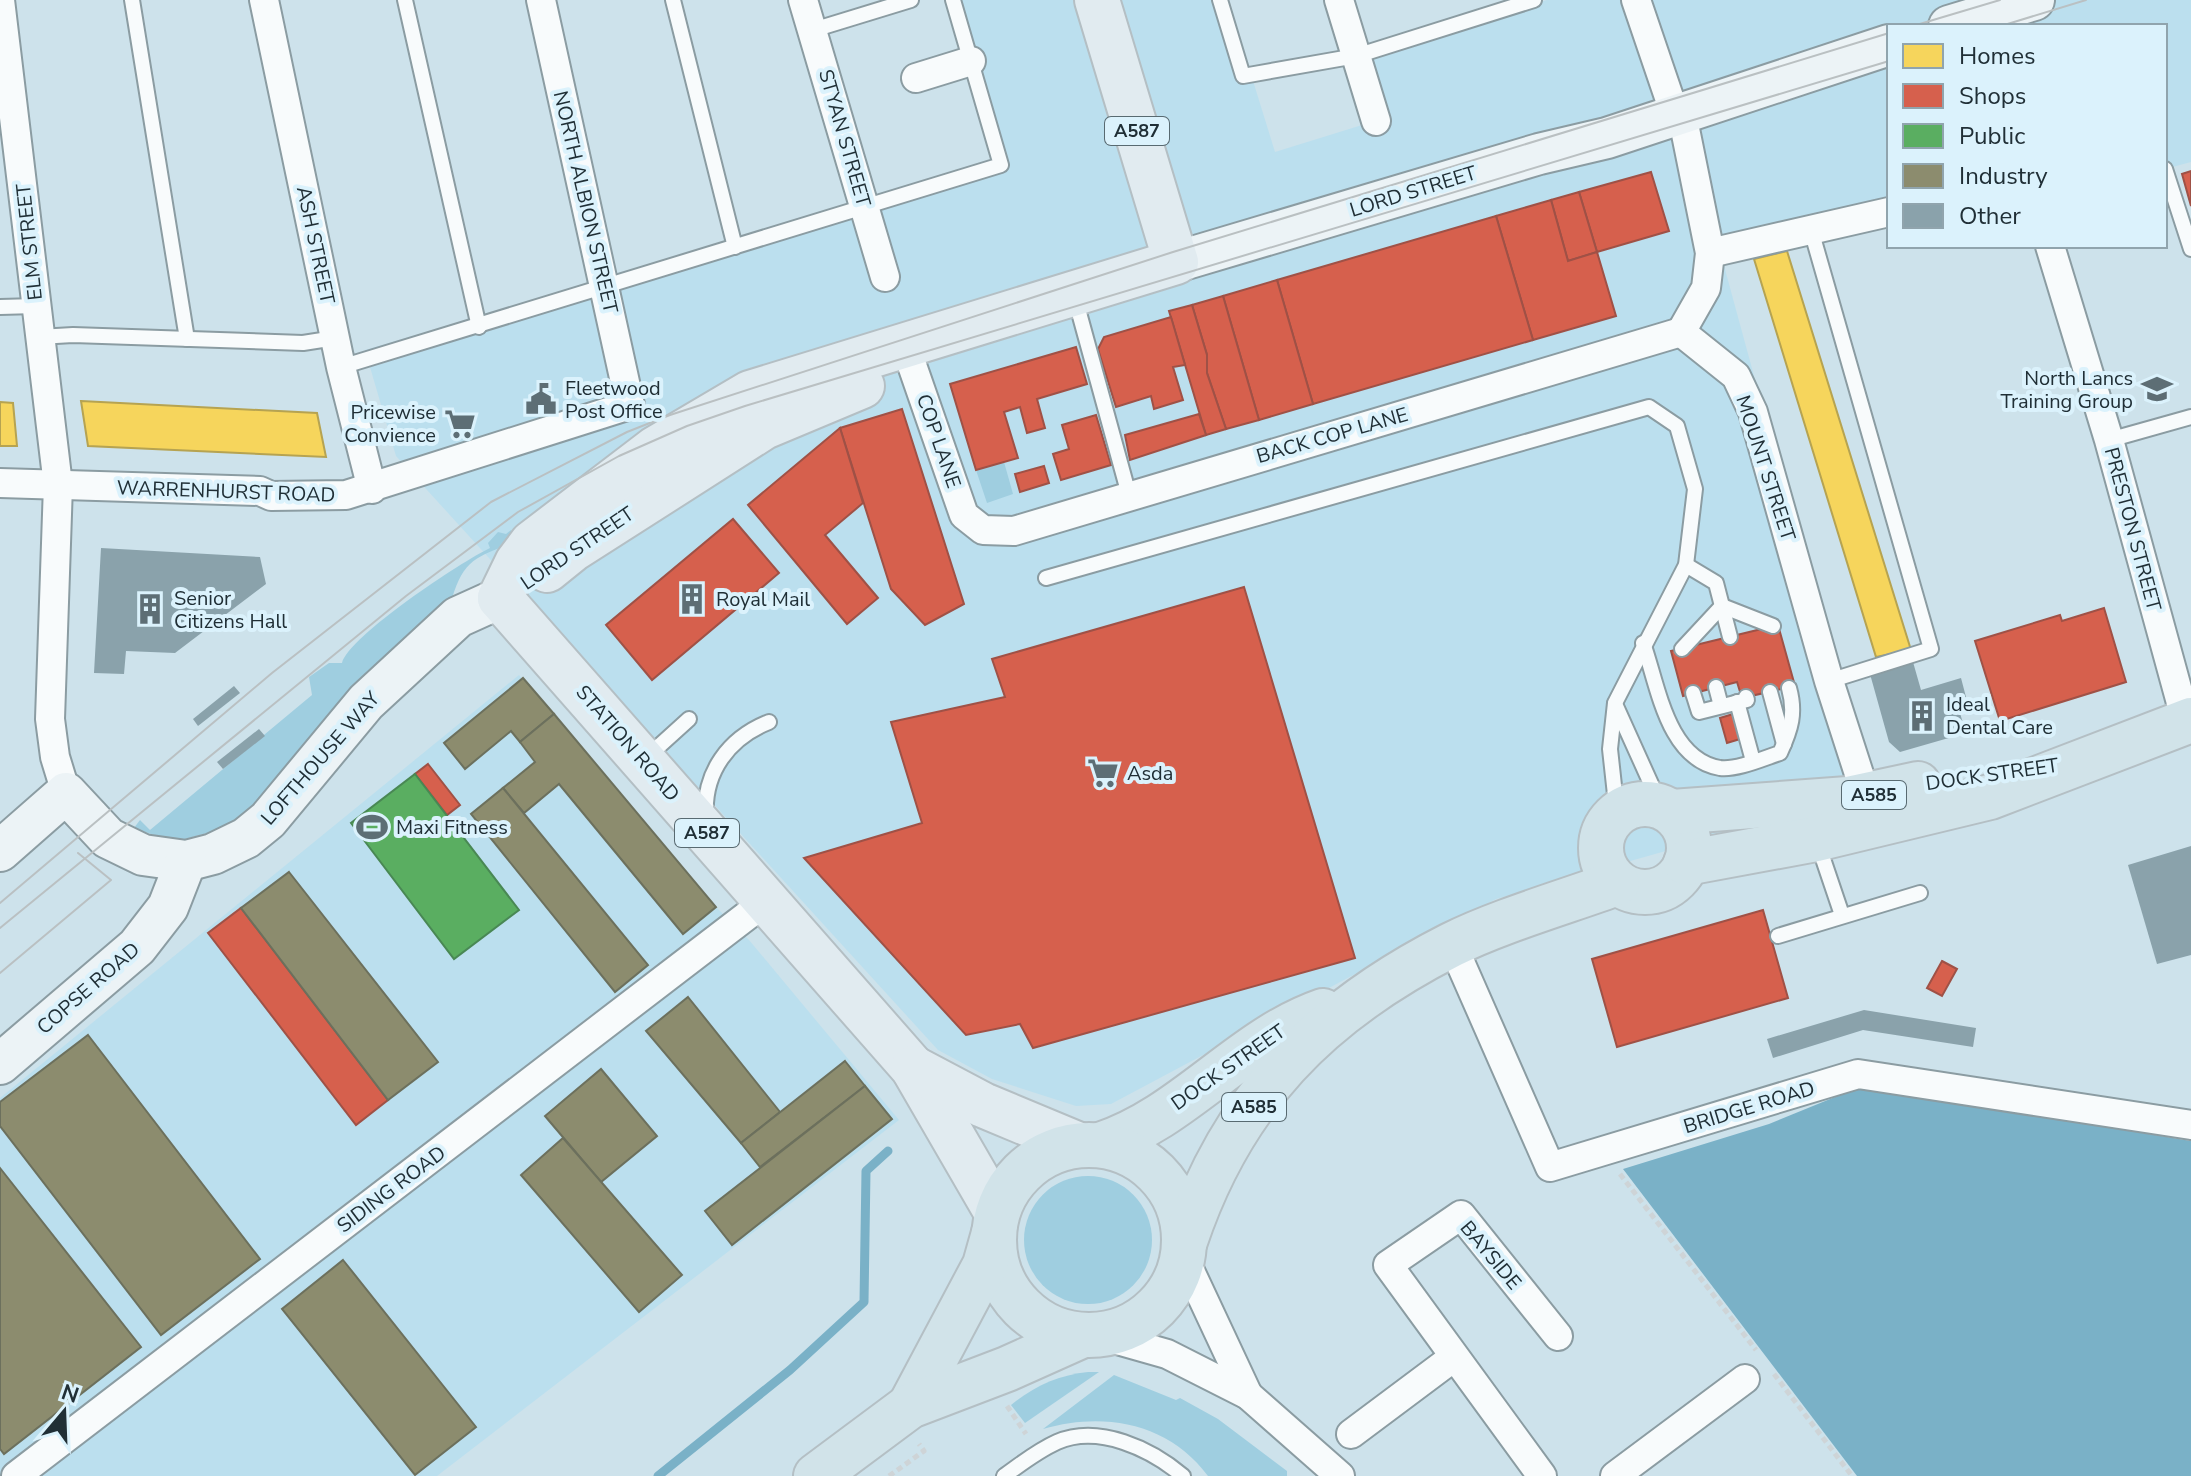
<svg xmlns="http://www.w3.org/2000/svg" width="2191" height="1476" font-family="'Nunito Sans',sans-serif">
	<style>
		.built { fill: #bbdfee }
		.green { fill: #9fcee0 }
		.water { fill: #7ab1c7 }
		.homes { fill: #f6d55c; stroke: #b6a351; stroke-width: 2 }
		.shops { fill: #d6604d; stroke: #9f5146; stroke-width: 2 }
		.public { fill: #5aae61; stroke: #498854; stroke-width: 2 }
		.industry { fill: #8c8c6e; stroke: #6c705d; stroke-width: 2 }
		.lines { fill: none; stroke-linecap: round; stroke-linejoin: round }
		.stream { stroke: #7ab1c7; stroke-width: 9 }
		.building { fill: #8aa2ab }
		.lane-casing { stroke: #8b9ca2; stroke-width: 18 }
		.street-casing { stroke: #8b9ca2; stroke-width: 32 }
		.secondary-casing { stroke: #8b9ca2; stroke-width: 44 }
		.primary-casing { stroke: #b4bfc4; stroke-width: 48 }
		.highway-casing { stroke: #b4bfc4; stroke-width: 48 }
		.path { stroke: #ced4d7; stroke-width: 5; stroke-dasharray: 6 4; stroke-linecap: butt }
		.lane { stroke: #f8fbfc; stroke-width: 14 }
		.street { stroke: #f8fbfc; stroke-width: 28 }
		.secondary { stroke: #ecf3f6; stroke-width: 40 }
		.primary { stroke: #e1ebf0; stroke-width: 44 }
		.highway { stroke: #d1e3e9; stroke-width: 44 }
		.tram { stroke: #bac0c2; stroke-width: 2 }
		.labels { text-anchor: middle; stroke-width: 8; stroke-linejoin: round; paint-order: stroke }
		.shield { fill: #dbf2fc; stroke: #586a71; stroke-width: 2 }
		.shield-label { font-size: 18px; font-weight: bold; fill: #202f36 }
		.street-label { font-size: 20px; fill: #202f36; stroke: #dbf2fc }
		.poi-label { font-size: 20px; fill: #202f36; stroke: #dbf2fc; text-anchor: start }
	</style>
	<rect width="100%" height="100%" fill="#cde2eb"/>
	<g class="built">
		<path d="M953,0H1228L1275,152L1375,121L1356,56L1547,0H2191V162L2165,169V26H1889V211L1720,251L1868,794L1496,899L1111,1104L1076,1106L992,1079L938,1050L396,456L365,350L1000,165Z"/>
		<path d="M519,675L716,907L749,940L899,1120L437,1476H0V1098Z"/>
	</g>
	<g class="green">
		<path d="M1004,462L1013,494L987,503L976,470Z"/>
		<path d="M511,530L519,540C481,556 464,556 452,599L265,797L245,812L222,829L174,842L134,828L140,820L150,830L312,695L309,677L329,663H342C349,636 462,561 490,548L488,543L498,532L506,534Z"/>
		<circle cx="1088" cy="1240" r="64"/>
		<path d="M1088,1372H1099L1025,1423L1011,1405C1034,1386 1059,1375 1088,1372Z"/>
		<path d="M1114,1375L1176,1400L1180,1398L1218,1419L1287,1471V1476H1208C1169,1423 1104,1411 1043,1429Z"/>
	</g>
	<path class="water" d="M1862,1086L2191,1141V1476H1857L1623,1169L1769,1124Z"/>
	<g class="homes">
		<path d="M1787,251L1911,650L1876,657L1754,259Z"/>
		<path d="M81,401L317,413L326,457L88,446Z"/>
		<path d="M0,402L13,403L17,446H0Z"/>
	</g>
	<g class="shops">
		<path d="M2191,171V206L2182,174Z"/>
		<path d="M1651,172L1669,231L1597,252L1579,192Z"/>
		<path d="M1579,192L1597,252L1568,261L1551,200Z"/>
		<path d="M1551,200L1568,261L1597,252L1616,316L1533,340L1496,216Z"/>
		<path d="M1496,216L1533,340L1313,404L1277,280Z"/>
		<path d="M1277,280L1313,404L1259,420L1223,296Z"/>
		<path d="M1223,296L1259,420L1226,429L1207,373V355L1192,305Z"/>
		<path d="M1192,305L1207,355V373L1226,429L1206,435L1169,311Z"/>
		<path d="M1171,317L1185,365L1173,367L1183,400L1154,409L1151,396L1116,407L1098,349L1104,337Z"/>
		<path d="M1076,347L1087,384L1037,399L1045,428L1027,433L1020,407L1004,412L1018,458L976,470L950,384Z"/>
		<path d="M902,409L964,604L925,625L891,589L840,428Z"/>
		<path d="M1199,414L1206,435L1130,460L1125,435Z"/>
		<path d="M1096,415L1111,465L1061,480L1053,454L1069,449L1062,425Z"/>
		<path d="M840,428L863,503L825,535L878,598L847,624L748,505Z"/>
		<path d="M1044,466L1049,483L1020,492L1015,474Z"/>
		<path d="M733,519L779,573L652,680L606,625Z"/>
		<path d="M1244,587L1355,958L1033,1048L1020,1024L966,1035L804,858L922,823L891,722L1005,697L992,659Z"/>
		<path d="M2104,608L2126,682L2000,721L1975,641L2060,615L2062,621Z"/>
		<path d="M1778,625L1795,686L1742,698L1737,682L1683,696L1671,651Z"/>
		<path d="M1733,714L1740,739L1727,743L1720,718Z"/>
		<path d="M428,764L460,805L447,815L415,774Z"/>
		<path d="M241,908L388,1100L356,1125L208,933Z"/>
		<path d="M1763,910L1788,998L1617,1047L1592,959Z"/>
		<path d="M1942,961L1957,969L1942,996L1927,988Z"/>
	</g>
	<path class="public" d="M415,774L519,910L454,959L351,823Z"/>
	<g class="industry">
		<path d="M523,678L554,714L520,742L511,731L465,769L444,743Z"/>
		<path d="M554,714L716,907L683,934L559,784L524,813L503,788L535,762L520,742Z"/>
		<path d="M503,788L648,965L615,992L471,814Z"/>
		<path d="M289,872L438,1062L388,1100L241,908Z"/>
		<path d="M688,997L780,1112L741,1143L646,1031Z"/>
		<path d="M88,1035L260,1259L161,1335L0,1126V1102Z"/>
		<path d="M845,1061L865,1086L760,1167L741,1143Z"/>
		<path d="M601,1069L657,1136L601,1182L545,1116Z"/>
		<path d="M865,1086L892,1119L732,1245L705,1211Z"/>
		<path d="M563,1138L682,1275L639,1312L521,1175Z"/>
		<path d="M0,1168L141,1347L4,1454L0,1449Z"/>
		<path d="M343,1260L476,1427L415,1475L282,1309Z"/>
	</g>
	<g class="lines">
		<path class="stream" d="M658,1476L790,1370L864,1302L866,1171L888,1151"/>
	</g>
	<g class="building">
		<path d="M101,548L260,557L266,584L175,653L126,651L124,674L94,673Z"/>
		<path d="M1913,662L1921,690L1961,678L1966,697L1956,700L1966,733L1900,752L1889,742L1870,674Z"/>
		<path d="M234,686L240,693L198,726L193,719Z"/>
		<path d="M259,729L265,736L223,769L217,762Z"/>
		<path d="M2191,846V955L2157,964L2128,865Z"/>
		<path d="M1864,1010L1976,1028L1973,1047L1863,1030L1773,1058L1767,1039Z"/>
	</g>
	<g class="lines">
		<defs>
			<g id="lane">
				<path d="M132,0L187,339"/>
				<path d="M405,0L479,327"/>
				<path d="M673,0L735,247"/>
				<path d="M1220,0L1243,76L1356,56L1534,0"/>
				<path d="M813,30L911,0"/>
				<path d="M2165,169L2191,249"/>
				<path d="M1811,230L1931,649L1829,681"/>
				<path d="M1075,298L1129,495"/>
				<path d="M0,307L36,306"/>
				<path d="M39,337L73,335L303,343L335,338"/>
				<path d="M341,367L1001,165L953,0"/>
				<path d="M2109,440L2191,417"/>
				<path d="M1686,565L1716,583L1730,637"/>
				<path d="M1046,578L1649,407L1677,426L1695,489L1686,565L1615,703L1610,749L1617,813"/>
				<path d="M1722,606L1773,626"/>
				<path d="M1643,643C1658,685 1667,759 1720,768C1738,770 1764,758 1780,753C1791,729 1796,713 1789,688"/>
				<path d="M1682,649L1722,606"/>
				<path d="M1716,687L1721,706"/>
				<path d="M1770,692L1784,744"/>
				<path d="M1693,693L1699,712L1747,700L1746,697"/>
				<path d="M1737,702L1753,761"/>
				<path d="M1615,704L1661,806"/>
				<path d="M647,757L689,719"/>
				<path d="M706,817C703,772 729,738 769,722"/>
				<path d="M1818,844L1842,915"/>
				<path d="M1778,936L1920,893"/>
				<path d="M1004,1476C1021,1464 1037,1451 1057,1442C1099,1424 1151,1449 1183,1476"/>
			</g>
			<g id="street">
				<path d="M0,0L58,485L50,719L55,757L66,793"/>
				<path d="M264,0L341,367L372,489"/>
				<path d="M803,0L885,277"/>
				<path d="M1339,0L1376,121"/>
				<path d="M1636,0L1670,100L1684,124L1710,253L1706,288L1681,332"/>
				<path d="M916,78L971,61"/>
				<path d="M2050,246L2109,440L2186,721"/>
				<path d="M1710,253L1889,212"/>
				<path d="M1681,332L1736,376L1753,412L1829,681L1870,808"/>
				<path d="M905,345L964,515L983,530L1014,531L1681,332"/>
				<path d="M0,483L260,491L271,496L346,495L630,405L541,0"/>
				<path d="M1452,944L1550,1167L1858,1074L2191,1125"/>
				<path d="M1183,1256L1248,1395"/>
				<path d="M1100,1335L1167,1354L1248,1395L1340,1476"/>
				<path d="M1351,1434L1454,1357"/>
				<path d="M16,1476L766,901"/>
				<path d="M1542,1476L1388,1265L1461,1215L1558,1336"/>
				<path d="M1615,1476L1745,1379"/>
			</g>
			<g id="secondary">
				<path d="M1949,26L2034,0"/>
				<path d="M1176,262L1539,154L1607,138L1889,45"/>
				<path d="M0,851L66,793L108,838L143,855L186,861L213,854L246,838L268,820L366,702L458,617L500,598"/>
				<path d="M0,1064L137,947L168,907L186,861"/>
			</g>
			<g id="primary">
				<path d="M547,570L573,549L764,427L862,386"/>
				<path d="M500,598L517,563L532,543L655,449L750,393L1176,262L1097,0"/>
				<path d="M500,598L913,1068L997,1213"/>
				<path d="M913,1068L983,1105L1079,1145"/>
			</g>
			<g id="highway">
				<circle cx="1645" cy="848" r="44"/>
				<path d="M1672,812L1848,799L1918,784"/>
				<path d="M1686,863L1816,839L1990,797L2191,720"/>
				<path d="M1100,1145C1184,1118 1240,1040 1323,1011"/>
				<circle cx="1089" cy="1240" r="95"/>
				<path d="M1185,1241C1232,1100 1319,1012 1451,945C1499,921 1565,902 1617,883"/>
				<path d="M910,1406L985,1265L994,1233"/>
				<path d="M816,1476L910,1406L1007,1369L1083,1335"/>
			</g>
		</defs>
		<use href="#lane" class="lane-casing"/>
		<use href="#street" class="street-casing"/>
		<use href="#secondary" class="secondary-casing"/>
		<use href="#primary" class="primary-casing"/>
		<use href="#highway" class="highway-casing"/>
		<g class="path">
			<path d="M1620,1174L1756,1350"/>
			<path d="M1774,1374L1852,1476"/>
			<path d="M1007,1406L1026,1434"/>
			<path d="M889,1476L924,1451L919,1444"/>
		</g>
		<use href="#lane" class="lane"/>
		<use href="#street" class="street"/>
		<use href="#secondary" class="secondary"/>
		<use href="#primary" class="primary"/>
		<use href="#highway" class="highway"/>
		<g class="tram">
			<path d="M1913,26L2000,0"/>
			<path d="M2001,26L2086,0"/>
			<path d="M0,903L272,673L491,502L627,432L670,415L1173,252L1889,33"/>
			<path d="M0,928L406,596L518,512L619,456L687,426L745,406L1889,61"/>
			<path d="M0,973L111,880L78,853"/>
		</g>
	</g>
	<defs>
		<symbol id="university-bare" viewBox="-9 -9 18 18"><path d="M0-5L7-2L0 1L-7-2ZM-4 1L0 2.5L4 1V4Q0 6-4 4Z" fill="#5d6e75" stroke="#dbf2fc" stroke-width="2.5" paint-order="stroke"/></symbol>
		<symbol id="civic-bare" viewBox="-9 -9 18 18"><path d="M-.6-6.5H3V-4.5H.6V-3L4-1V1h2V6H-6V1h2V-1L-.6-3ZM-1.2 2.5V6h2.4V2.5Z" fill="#5d6e75" stroke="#dbf2fc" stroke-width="2.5" paint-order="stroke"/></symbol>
		<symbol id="supermarket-bare" viewBox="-9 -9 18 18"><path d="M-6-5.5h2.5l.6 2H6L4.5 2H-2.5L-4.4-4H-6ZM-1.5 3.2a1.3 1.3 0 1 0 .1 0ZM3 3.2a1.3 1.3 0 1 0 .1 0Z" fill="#5d6e75" stroke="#dbf2fc" stroke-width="2.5" paint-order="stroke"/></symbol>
		<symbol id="building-bare" viewBox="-9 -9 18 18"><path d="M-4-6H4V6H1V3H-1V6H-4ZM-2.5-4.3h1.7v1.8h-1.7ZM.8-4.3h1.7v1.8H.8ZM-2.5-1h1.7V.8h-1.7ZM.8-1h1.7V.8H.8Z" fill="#5d6e75" stroke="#dbf2fc" stroke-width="2.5" paint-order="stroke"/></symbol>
		<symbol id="stadium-bare" viewBox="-9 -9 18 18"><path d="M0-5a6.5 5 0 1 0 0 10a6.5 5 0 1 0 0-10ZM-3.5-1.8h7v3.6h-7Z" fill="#5d6e75" stroke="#dbf2fc" stroke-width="2.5" paint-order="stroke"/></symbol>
	</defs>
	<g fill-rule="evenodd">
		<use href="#university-bare" x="2135" y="367" width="44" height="44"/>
		<use href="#civic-bare" x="519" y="377" width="44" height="44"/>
		<use href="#supermarket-bare" x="438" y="402" width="44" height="44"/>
		<use href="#building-bare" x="670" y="577" width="44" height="44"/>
		<use href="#building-bare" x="128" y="587" width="44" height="44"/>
		<use href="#building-bare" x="1900" y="694" width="44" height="44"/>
		<use href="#supermarket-bare" x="1081" y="751" width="44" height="44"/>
		<use href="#stadium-bare" x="350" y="805" width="44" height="44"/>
	</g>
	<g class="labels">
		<g class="shield">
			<rect x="1105" y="117" width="64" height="28" rx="6"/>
			<rect x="1842" y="781" width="64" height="28" rx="6"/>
			<rect x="675" y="819" width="64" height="28" rx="6"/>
			<rect x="1222" y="1093" width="64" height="28" rx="6"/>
		</g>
		<g class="shield-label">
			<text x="1137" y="137">A587</text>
			<text x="1874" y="801">A585</text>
			<text x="707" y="839">A587</text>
			<text x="1254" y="1113">A585</text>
		</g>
		<g class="street-label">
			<text transform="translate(845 138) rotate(74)" y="7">STYAN STREET</text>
			<text transform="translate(1413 191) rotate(-17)" y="7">LORD STREET</text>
			<text transform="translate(586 202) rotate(77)" y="7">NORTH ALBION STREET</text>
			<text transform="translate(29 242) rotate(-96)" y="7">ELM STREET</text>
			<text transform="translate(316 245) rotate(78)" y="7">ASH STREET</text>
			<text transform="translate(1332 435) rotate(-16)" y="7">BACK COP LANE</text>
			<text transform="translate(939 441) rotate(71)" y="7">COP LANE</text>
			<text transform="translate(1766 468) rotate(72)" y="7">MOUNT STREET</text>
			<text transform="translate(226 491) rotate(2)" y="7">WARRENHURST ROAD</text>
			<text transform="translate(2133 529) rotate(75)" y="7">PRESTON STREET</text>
			<text transform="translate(577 548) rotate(-34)" y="7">LORD STREET</text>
			<text transform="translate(628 743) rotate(49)" y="7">STATION ROAD</text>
			<text transform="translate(320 758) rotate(-49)" y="7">LOFTHOUSE WAY</text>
			<text transform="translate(1992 774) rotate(-8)" y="7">DOCK STREET</text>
			<text transform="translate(88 988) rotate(-41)" y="7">COPSE ROAD</text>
			<text transform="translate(1228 1067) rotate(-35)" y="7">DOCK STREET</text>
			<text transform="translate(1749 1107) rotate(-17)" y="7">BRIDGE ROAD</text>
			<text transform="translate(391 1189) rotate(-37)" y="7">SIDING ROAD</text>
			<text transform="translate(1491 1255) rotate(50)" y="7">BAYSIDE</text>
		</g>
		<g class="poi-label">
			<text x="2133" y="385" text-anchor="end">North Lancs<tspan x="2133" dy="23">Training Group</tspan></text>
			<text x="565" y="395">Fleetwood<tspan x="565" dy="23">Post Office</tspan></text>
			<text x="436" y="419" text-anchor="end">Pricewise<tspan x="436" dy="23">Convience</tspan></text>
			<text x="174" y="605">Senior<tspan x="174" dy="23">Citizens Hall</tspan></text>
			<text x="716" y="606">Royal Mail</text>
			<text x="1946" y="711">Ideal<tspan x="1946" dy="23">Dental Care</tspan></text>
			<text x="1127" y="780">Asda</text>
			<text x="396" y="834">Maxi Fitness</text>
		</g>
	</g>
	<rect x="1887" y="24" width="280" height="224" fill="#dbf2fc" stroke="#90a4ad" stroke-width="2"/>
	<rect x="1903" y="44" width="40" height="24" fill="#f6d55c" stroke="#90a4ad" stroke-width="2"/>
	<text x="1959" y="64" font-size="24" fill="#202f36">Homes</text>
	<rect x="1903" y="84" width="40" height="24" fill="#d6604d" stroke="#90a4ad" stroke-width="2"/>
	<text x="1959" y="104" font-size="24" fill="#202f36">Shops</text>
	<rect x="1903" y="124" width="40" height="24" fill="#5aae61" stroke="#90a4ad" stroke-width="2"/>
	<text x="1959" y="144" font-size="24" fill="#202f36">Public</text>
	<rect x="1903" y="164" width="40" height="24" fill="#8c8c6e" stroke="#90a4ad" stroke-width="2"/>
	<text x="1959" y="184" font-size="24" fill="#202f36">Industry</text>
	<rect x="1903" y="204" width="40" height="24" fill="#8aa2ab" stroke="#90a4ad" stroke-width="2"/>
	<text x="1959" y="224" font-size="24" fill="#202f36">Other</text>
	<g transform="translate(64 1412) rotate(19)" stroke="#dbf2fc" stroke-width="6" paint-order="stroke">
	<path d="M0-6L14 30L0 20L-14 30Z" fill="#202f36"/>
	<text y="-12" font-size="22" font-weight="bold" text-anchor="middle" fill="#202f36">N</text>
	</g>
</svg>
